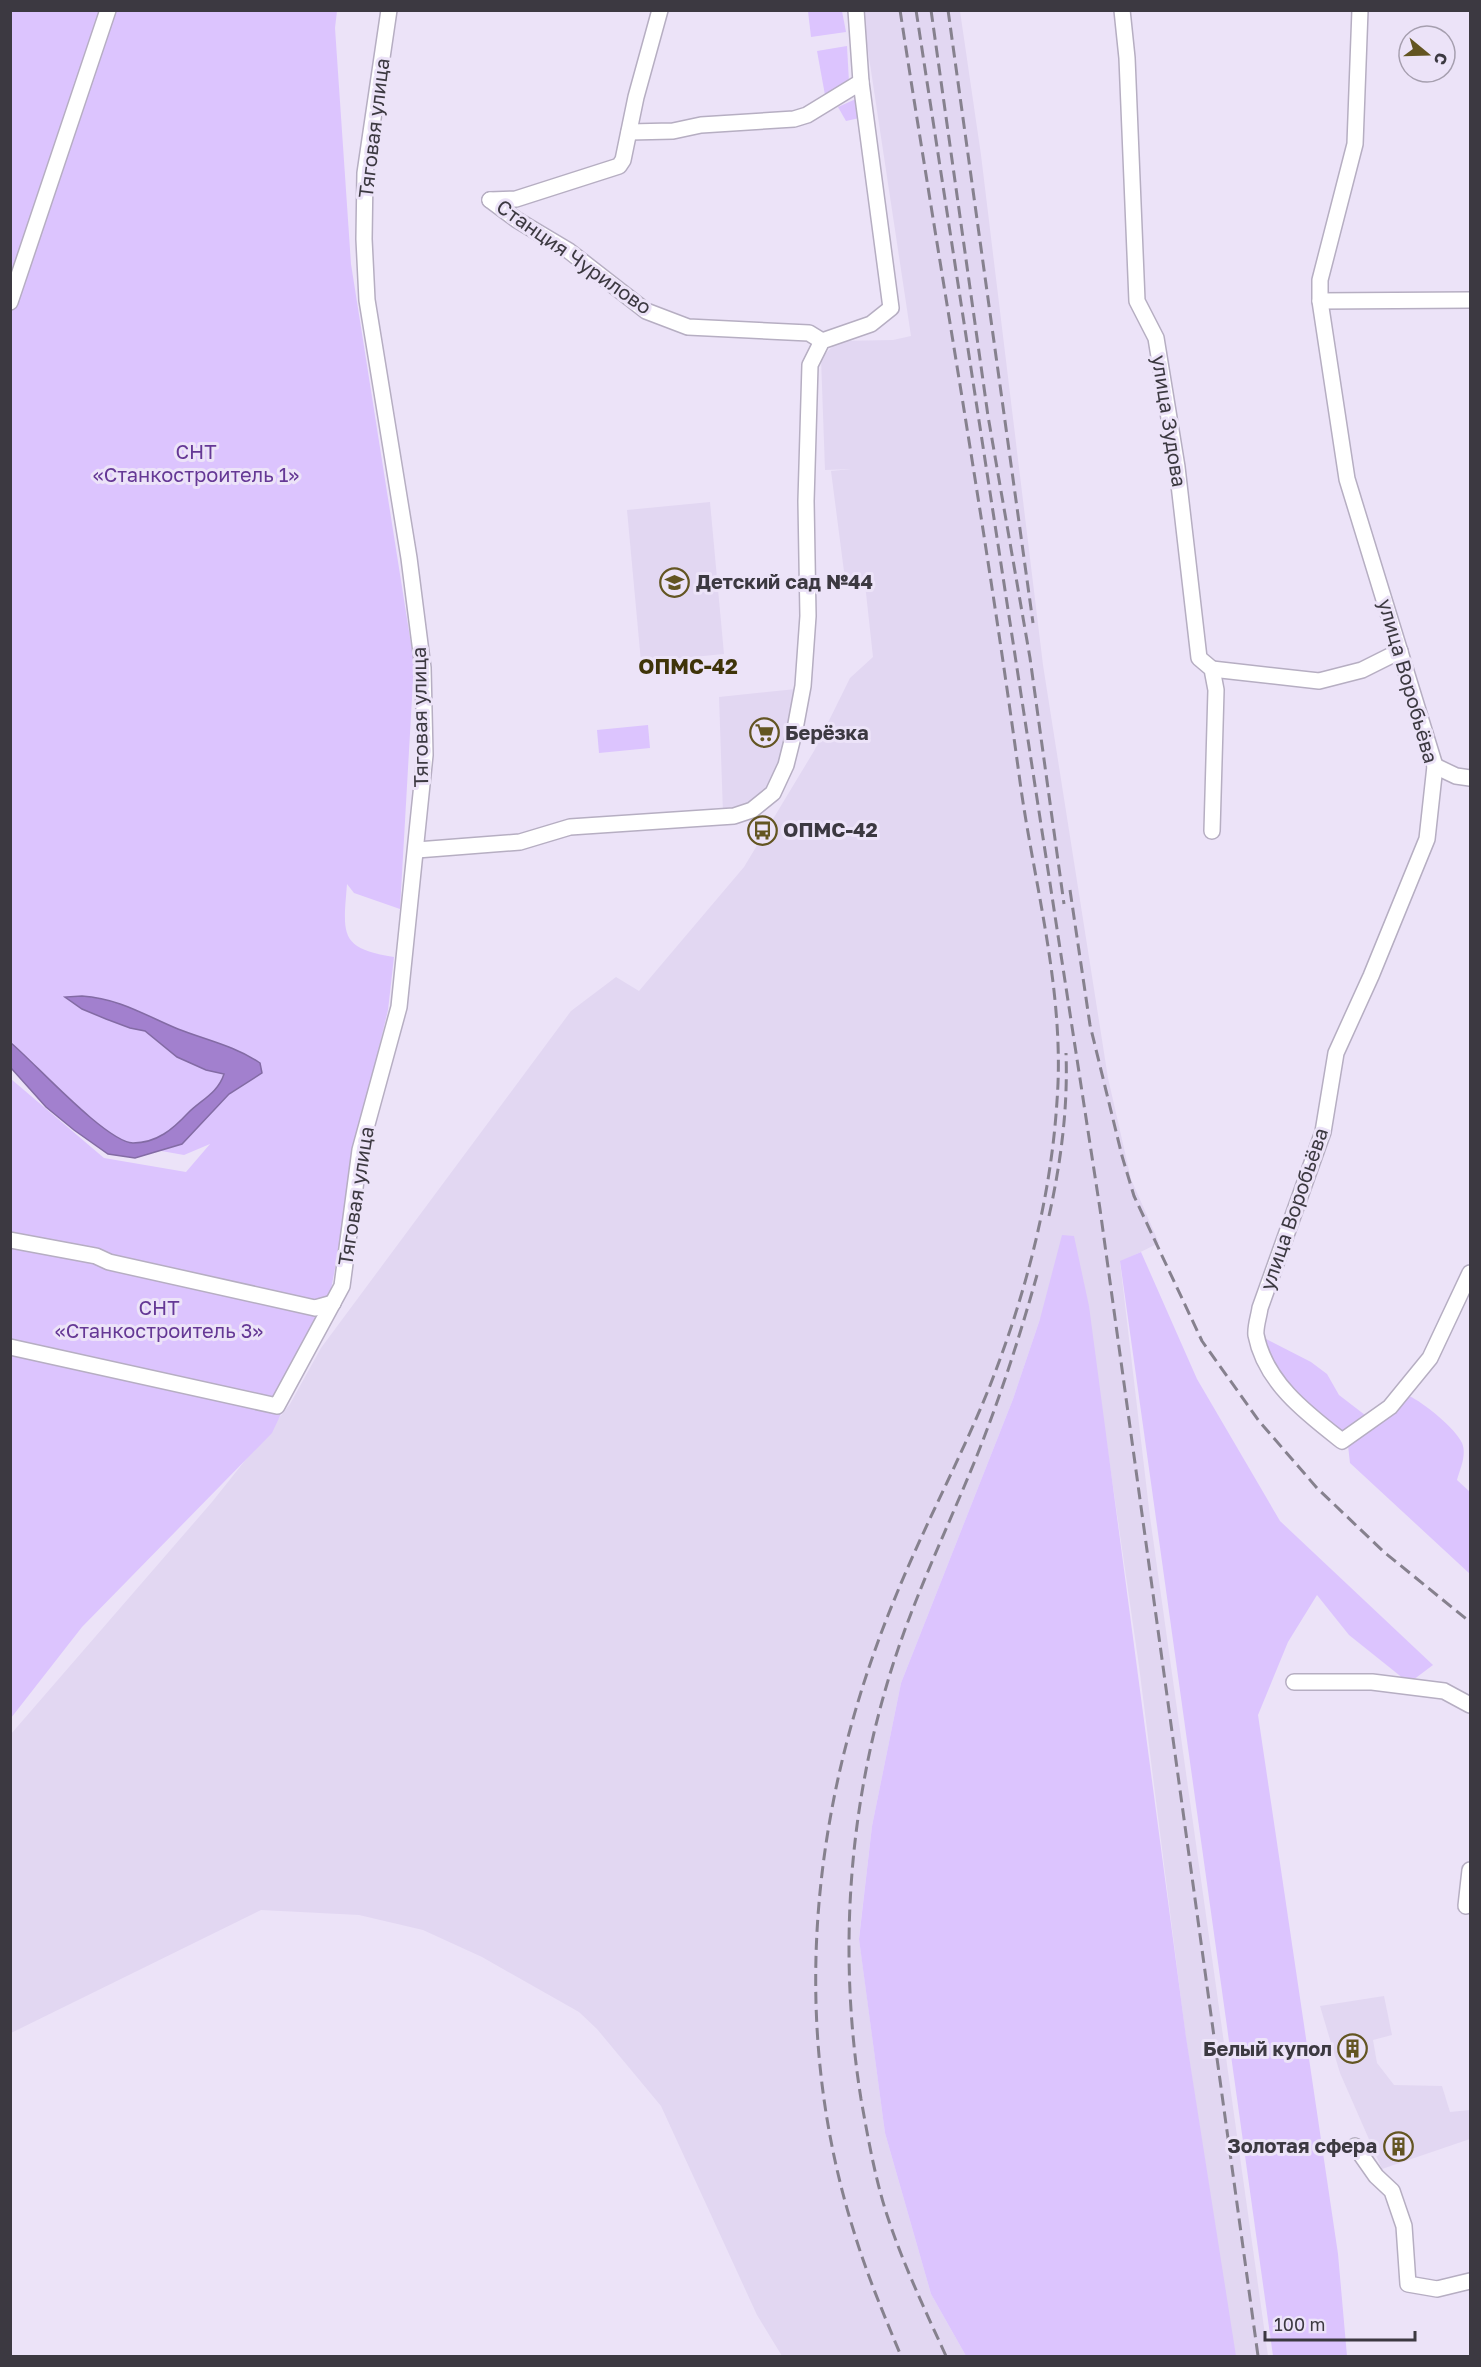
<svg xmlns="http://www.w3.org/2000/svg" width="1481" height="2367" font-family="'Golos Text',sans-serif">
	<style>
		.built { fill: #e2d7f2 }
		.green { fill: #dcc4fe }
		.water { fill: #a280ce; stroke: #836ba4; stroke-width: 1.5 }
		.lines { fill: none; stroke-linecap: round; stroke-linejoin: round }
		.minor-casing { stroke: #b6aec2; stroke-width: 18 }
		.minor { stroke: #fff; stroke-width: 15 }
		.rail { stroke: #86818e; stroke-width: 3; stroke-dasharray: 12 6; stroke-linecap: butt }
		.labels { text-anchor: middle; stroke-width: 6; stroke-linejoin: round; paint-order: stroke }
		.street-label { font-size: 20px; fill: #3c3941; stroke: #ece3f8 }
		.park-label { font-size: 20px; fill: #653895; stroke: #ece3f8 }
		.poi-label { font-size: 20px; font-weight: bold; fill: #3c3941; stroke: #ece3f8; text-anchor: start }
		.neighbourhood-label { font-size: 21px; font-weight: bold; fill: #3f3409; stroke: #ece3f8 }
	</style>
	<rect width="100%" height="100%" fill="#ece3f8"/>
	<g class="built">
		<path d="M862,11H960L981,155L1043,665L1108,1078L1131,1179L1159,1243L1120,1262L1150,1517L1268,2356H1235L1186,2039L1139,1666L1083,1279L1040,1319L1013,1399L901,1683L872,1826L859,1938L885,2133L931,2294L966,2356H782L757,2315L661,2106L597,2029L579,2012L482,1957L423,1930L359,1915L261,1910L11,2033V1734L212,1502L290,1404L321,1348L571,1011L616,977L639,991L744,867L814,751L850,678L873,657L865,584L846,587L831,471L851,469L825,470L821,358L838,341L893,340L911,336Z"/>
		<path d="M710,502L724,654L641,662L627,510Z"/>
		<path d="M796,689L787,743L775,783L761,800L723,813L719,697Z"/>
		<path d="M1384,1996L1392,2035L1373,2040L1377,2063L1394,2085L1442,2086L1450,2112L1470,2110V2139L1382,2169L1340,2073L1320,2006Z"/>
	</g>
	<g class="green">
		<path d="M11,11H337L335,28L351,264L414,663L400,909L354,893L347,884C343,935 339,948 394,957L388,1010L369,1089L330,1295L333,1303L272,1433L82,1627L11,1718V1079L104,1158L186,1172L210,1144L184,1155L122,1144L11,1055Z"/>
		<path d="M808,11H842L846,32L811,37Z"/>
		<path d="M847,46L849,82L825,95L817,51Z"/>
		<path d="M858,98L864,117L846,121L838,107Z"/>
		<path d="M648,725L650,748L599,753L597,730Z"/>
		<path d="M1062,1235L1074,1236L1089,1306L1186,2037L1236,2356H966L931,2294L885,2133L859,1939L872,1826L901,1683L1013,1399L1040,1319Z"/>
		<path d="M1141,1252L1197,1379L1280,1521L1433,1665L1409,1683L1349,1635L1317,1595L1288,1642L1258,1715L1338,2254L1347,2356H1273L1120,1261Z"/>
		<path d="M1264,1338L1311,1362L1327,1374L1339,1395L1378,1425L1409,1396C1423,1402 1456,1429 1462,1443C1467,1455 1460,1469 1457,1480L1470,1492V1574L1350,1463L1347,1437L1316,1424L1271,1367Z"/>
	</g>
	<path class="water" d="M82,996C121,999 144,1015 178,1029C206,1040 235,1046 260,1063L262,1073L229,1094L182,1144L135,1158L108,1154L74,1130L46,1107L11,1068V1043C34,1062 106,1142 133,1143C157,1143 173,1129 188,1113C201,1100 218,1093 224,1074L206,1070L177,1057L145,1031L130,1028L106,1019L82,1009L65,997Z"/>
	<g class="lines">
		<defs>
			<g id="minor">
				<path d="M1122,10L1127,58L1137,301L1156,338L1177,467L1199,658L1212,669L1216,690L1212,831"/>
				<path d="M1360,10L1355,144L1320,280V301L1347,479L1435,766L1427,839L1371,976L1336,1053L1323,1132L1260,1308C1259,1316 1255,1327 1256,1335C1265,1382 1306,1413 1342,1441L1390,1407L1430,1358L1470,1273"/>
				<path d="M629,132L673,131L701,125L794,119L807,115L861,82"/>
				<path d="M490,200L517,220L569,251L646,311L688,327L809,333L822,341"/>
				<path d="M490,200L516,199L619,166L623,160L636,97L660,10"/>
				<path d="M1320,301L1470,300"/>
				<path d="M10,302L108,10"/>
				<path d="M1212,669L1319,681L1362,670L1400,651"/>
				<path d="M1435,766L1456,776L1470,778"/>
				<path d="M417,850L520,842L570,827L734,816L752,810L773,793L786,765L795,729L803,686L808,616L806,501L810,365L822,341L871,324L891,308L861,82L856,10"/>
				<path d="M10,1240L96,1256L109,1262L315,1308L333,1303"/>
				<path d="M10,1347L277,1406L342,1286L360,1150L399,1007L425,755L423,668L409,558L367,300L364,239L365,173L389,10"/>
				<path d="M1294,1682H1372L1444,1691L1470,1705"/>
				<path d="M1466,1906L1470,1870"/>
				<path d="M1355,2146L1376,2176L1392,2191L1404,2226L1408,2284L1437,2289L1470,2281"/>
			</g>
		</defs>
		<use href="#minor" class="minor-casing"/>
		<use href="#minor" class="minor"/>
		<g class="rail">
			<path d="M900,10C940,270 986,529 1021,789C1036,892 1065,995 1057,1101C1051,1197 1026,1293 991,1383C963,1454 926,1522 897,1593C812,1797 787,2019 854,2232C867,2275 884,2315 901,2356"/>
			<path d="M916,10L1100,1209L1258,2356"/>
			<path d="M931,10L988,416L1030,658L1064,904"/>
			<path d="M948,10L1033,623"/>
			<path d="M1070,890L1090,1025L1122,1156L1134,1196L1202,1341L1259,1421L1317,1488L1384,1552L1470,1622"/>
			<path d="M1049,1216C1061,1162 1068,1108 1066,1053"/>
			<path d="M946,2356C925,2310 903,2264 887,2215C875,2178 868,2138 861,2099C839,1961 847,1819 887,1684C909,1608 944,1536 974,1463C999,1401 1019,1339 1037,1275"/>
		</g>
	</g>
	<defs>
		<symbol id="school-ring" viewBox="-11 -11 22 22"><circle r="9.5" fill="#ece3f8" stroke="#635522" stroke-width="1.5"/><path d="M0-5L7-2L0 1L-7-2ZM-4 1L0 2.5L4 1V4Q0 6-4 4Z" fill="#635522"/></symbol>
		<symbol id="supermarket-ring" viewBox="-11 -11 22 22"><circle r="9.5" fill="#ece3f8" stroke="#635522" stroke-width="1.5"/><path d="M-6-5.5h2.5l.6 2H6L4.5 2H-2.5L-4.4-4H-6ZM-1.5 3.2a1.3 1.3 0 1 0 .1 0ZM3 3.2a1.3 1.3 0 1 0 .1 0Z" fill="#635522"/></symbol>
		<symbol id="bus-ring" viewBox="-11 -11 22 22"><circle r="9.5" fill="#ece3f8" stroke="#635522" stroke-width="1.5"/><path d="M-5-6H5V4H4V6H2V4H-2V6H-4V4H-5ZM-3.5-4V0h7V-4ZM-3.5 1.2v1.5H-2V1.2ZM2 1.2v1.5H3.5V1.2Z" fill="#635522"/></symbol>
		<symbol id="building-ring" viewBox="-11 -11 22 22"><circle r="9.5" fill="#ece3f8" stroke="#635522" stroke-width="1.5"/><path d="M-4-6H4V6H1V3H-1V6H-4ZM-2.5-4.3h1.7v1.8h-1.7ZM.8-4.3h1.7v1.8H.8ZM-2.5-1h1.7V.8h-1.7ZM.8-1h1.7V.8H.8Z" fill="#635522"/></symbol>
	</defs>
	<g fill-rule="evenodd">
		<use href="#school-ring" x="658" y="566" width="33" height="33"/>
		<use href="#supermarket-ring" x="748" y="716" width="33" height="33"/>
		<use href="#bus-ring" x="746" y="814" width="33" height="33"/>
		<use href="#building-ring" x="1336" y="2032" width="33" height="33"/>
		<use href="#building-ring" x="1382" y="2130" width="33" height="33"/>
	</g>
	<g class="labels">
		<g class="street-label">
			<text transform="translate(374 128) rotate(-83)" y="7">Тяговая улица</text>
			<text transform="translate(574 257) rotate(35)" y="7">Станция Чурилово</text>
			<text transform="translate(1169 421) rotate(81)" y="7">улица Зудова</text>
			<text transform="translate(1408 681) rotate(74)" y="7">улица Воробьёва</text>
			<text transform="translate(420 717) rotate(-91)" y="7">Тяговая улица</text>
			<text transform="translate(356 1196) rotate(-81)" y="7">Тяговая улица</text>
			<text transform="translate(1294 1209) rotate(-71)" y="7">улица Воробьёва</text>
		</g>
		<g class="park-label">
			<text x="196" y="459">СНТ<tspan x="196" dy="23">«Станкостроитель 1»</tspan></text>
			<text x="159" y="1315">СНТ<tspan x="159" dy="23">«Станкостроитель 3»</tspan></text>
		</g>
		<g class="poi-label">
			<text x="696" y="589">Детский сад №44</text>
			<text x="785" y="740">Берёзка</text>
			<text x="783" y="837">ОПМС-42</text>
			<text x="1332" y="2056" text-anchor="end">Белый купол</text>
			<text x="1377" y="2153" text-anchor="end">Золотая сфера</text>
		</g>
		<g class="neighbourhood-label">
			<text x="688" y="674">ОПМС-42</text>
		</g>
	</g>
	<rect width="1481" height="2367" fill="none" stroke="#3c3941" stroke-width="24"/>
	<g transform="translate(1427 54) rotate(109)"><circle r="28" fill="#ece3f8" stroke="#a69faf" stroke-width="1.5"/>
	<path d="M0-4.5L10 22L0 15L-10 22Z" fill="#635522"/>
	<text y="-9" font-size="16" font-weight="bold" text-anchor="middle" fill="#3c3941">С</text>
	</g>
	<path d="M1265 2331v9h150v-9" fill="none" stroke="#3c3941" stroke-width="3"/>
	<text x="1274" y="2331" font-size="18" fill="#3c3941" stroke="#ece3f8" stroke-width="4.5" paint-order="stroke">100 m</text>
</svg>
